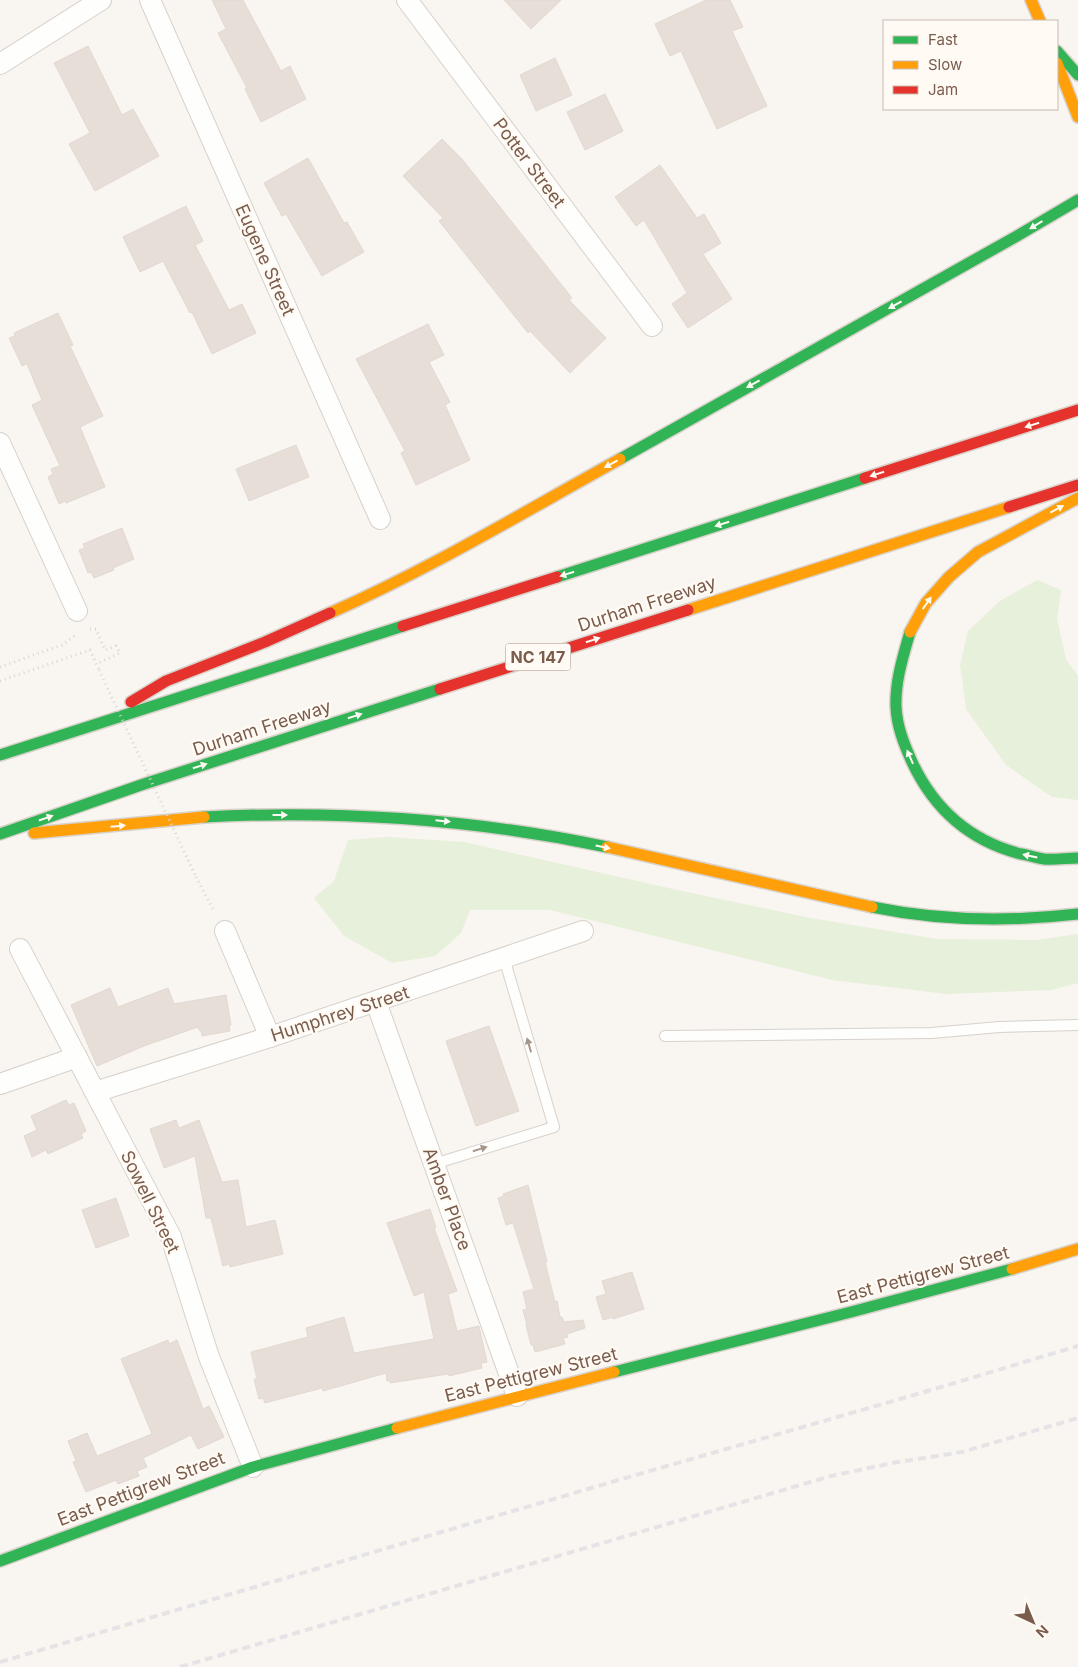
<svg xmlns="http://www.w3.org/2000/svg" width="1078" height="1667" font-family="Inter,sans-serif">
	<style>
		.green { fill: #e7f0db }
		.building { fill: #e6ded7; stroke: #e2d8d2 }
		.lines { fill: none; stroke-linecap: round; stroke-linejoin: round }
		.lane-casing { stroke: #d7d1cb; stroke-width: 12 }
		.street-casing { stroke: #d7d1cb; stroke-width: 22 }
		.fast-casing { stroke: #d9d2cb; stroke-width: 14 }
		.slow-casing { stroke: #d9d2cb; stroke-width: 14 }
		.jam-casing { stroke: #d9d2cb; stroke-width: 14 }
		.path { stroke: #dcd5d0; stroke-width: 3; stroke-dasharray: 1 4; stroke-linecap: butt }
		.lane { stroke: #fefefd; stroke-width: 10 }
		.street { stroke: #fefefd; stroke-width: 20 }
		.fast { stroke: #30b455; stroke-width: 11 }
		.slow { stroke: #ff9f0a; stroke-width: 11 }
		.jam { stroke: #e5322d; stroke-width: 11 }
		.rail { stroke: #e6e3e7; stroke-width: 4; stroke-dasharray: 8 5; stroke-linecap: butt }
		.path-bridge { stroke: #dcd5d0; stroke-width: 3; stroke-dasharray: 1 4; stroke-linecap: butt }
		.oneway { fill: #fffaf3 }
		.oneway2 { fill: #a8958b }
		.labels { text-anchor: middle; stroke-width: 4.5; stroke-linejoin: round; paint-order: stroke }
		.shield { fill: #fffaf3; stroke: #a28b7f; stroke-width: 1 }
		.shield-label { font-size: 16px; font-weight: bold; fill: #7a5c4d }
		.street-label { font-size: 18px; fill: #7a5c4d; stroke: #fffaf3 }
	</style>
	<rect width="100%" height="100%" fill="#f9f5f0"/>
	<g class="green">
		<path d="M1037,580L1061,590L1057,619L1066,659L1078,676V800L1052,797L1006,765L966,709L960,665L968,631L1000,601Z"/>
		<path d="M387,837L464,842L673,889L810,918L937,939L1035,940L1078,934V983L1051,990L946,994L832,980L550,910H470L461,933L435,956L392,963L344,936L314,898L334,881L348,840Z"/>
	</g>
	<g class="building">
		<path d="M212,0H243L281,71L290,66L306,99L261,122L245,89L247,88L218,33L226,29Z"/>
		<path d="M504,0H561L531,29Z"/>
		<path d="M706,0H730L743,27L732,31L767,106L717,129L681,51L670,56L655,24Z"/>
		<path d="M88,46L122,115L133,109L159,156L95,191L69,144L90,133L54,63Z"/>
		<path d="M555,58L572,95L536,111L520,75Z"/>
		<path d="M605,94L623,131L585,150L567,112Z"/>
		<path d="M442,139L462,159L553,274L572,298L569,300L606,338L570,373L530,331L528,333L439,221L443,218L403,176Z"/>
		<path d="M308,158L344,223L347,222L364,252L322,276L286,214L282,216L264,183Z"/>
		<path d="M660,165L697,218L704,214L721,243L703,254L732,299L688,328L672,304L687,293L644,220L636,226L615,197Z"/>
		<path d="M186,206L203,241L195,245L229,310L242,304L256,333L212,354L192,312L190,313L163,261L140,272L123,237Z"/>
		<path d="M58,313L73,345L70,346L103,416L80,427L105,487L66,503L65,501L59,504L48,477L53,474L51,469L60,466L32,405L42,400L27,364L22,366L9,338L15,336L14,333Z"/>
		<path d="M428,324L444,355L429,362L450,402L445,405L470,460L416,485L401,453L405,451L356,359Z"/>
		<path d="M296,445L309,477L249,501L236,469Z"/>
		<path d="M122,528L134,559L113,568L114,570L94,578L91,572L88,573L79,550L85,548L83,544Z"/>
		<path d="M110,988L118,1007L168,988L174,1004L226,995L231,1025H229L230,1031L202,1036L201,1030H199L198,1027L144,1046L97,1066L71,1005Z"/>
		<path d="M489,1026L519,1111L476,1126L446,1041Z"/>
		<path d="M66,1100L69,1105L74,1103L86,1131L81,1134L83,1138L48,1154L46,1150L32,1157L24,1136L37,1130L31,1116Z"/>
		<path d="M176,1120L179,1128L199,1120L222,1182L238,1180L246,1227L275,1220L283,1254L230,1267L229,1264L223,1266L211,1218H206L195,1156L164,1168L150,1129Z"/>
		<path d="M528,1185L547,1262H545L555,1302L557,1301L560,1317H562L564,1322L583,1320L585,1328L567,1334L568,1337L563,1338L565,1344L535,1352L533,1345H531L526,1325H527L523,1310L527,1309L523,1292L534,1289L513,1223L506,1225L498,1198L504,1196L503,1194Z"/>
		<path d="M116,1198L129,1236L96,1248L82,1210Z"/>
		<path d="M430,1209L436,1228H434L457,1291L448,1294L457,1331L479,1326L487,1362L481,1363L482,1368L449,1376L448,1374L390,1383V1380L387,1381L386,1373L323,1391L322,1388L265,1403L263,1398L259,1399L254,1379H257L251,1352L308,1337L306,1328L344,1317L354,1353L434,1339L424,1292L414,1296L387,1223Z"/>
		<path d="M632,1272L644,1309L613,1319V1317L603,1320L596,1297L606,1294L602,1281Z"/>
		<path d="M168,1340L169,1344L177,1340L203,1409L209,1406L224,1437L198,1449L191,1435L143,1458L147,1467L137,1471L139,1476L118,1484L116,1480L86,1492L73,1462L76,1461L68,1441L87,1433L97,1456L152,1434L121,1359Z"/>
	</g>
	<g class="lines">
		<defs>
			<g id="lane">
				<path d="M665,1036L932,1033L999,1027L1078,1025"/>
				<path d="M434,1164L554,1127L504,958"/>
			</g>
			<g id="street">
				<path d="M150,0L380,519"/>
				<path d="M407,0L652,326"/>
				<path d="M0,64L101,0"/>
				<path d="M0,443L77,611"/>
				<path d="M225,931L270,1037"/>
				<path d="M20,949L171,1237L209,1357L253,1467"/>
				<path d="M376,1002L517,1396"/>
				<path d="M0,1084L77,1057"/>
				<path d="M95,1092L270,1037L583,931"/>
			</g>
			<g id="fast">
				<path d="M1057,51L1078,75"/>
				<path d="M620,459L1017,236L1078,200"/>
				<path d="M557,577L865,478"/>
				<path d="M910,632C903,657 895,681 896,707C897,727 904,744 912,762C934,809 970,841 1021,854C1029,855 1036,858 1044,859C1055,860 1067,858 1078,858"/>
				<path d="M0,755L403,626"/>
				<path d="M204,817C340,810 474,819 607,847"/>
				<path d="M0,834L144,784L440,689"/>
				<path d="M872,907C940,921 1009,922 1078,914"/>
				<path d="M614,1372L851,1312L1012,1269"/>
				<path d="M0,1561L253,1467L397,1428"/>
			</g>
			<g id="slow">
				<path d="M1031,0L1040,21"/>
				<path d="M1057,63L1078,117"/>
				<path d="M688,610L1009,507"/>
				<path d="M330,613C430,569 524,512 620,459"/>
				<path d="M910,632L926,603L949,577L978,552L1078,498"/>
				<path d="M34,833L204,817"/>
				<path d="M607,847L872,907"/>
				<path d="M1012,1269L1078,1249"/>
				<path d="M397,1428L614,1372"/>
			</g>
			<g id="jam">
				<path d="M865,478L1078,410"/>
				<path d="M1009,507L1078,485"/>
				<path d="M403,626L557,577"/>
				<path d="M440,689L688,610"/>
				<path d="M131,702L166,681L265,642L330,613"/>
			</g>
		</defs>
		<use href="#lane" class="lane-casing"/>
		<use href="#street" class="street-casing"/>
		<use href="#fast" class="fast-casing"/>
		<use href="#slow" class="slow-casing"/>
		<use href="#jam" class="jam-casing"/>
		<g class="path">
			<path d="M90,629H96L105,650L116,646L120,653L96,664"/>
			<path d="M0,667L62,645L77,634"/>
			<path d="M0,681L90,650L99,670"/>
			<path d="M196,877L214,911"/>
		</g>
		<use href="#lane" class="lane"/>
		<use href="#street" class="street"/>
		<use href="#fast" class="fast"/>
		<use href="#slow" class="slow"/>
		<use href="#jam" class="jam"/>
		<g class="rail">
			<path d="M0,1662L615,1481L921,1393L1078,1346"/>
			<path d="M180,1667L831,1476L892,1463L962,1452L1078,1418"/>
		</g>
		<path class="path-bridge" d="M99,670L196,877"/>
	</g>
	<defs><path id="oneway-solid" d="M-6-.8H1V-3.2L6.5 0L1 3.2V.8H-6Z" transform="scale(1.25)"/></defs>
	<g class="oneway">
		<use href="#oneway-solid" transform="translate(1036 225) rotate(149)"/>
		<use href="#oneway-solid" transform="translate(895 305) rotate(151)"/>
		<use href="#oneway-solid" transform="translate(753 384) rotate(151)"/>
		<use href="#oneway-solid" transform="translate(1032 425) rotate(162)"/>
		<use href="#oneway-solid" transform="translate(611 464) rotate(151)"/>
		<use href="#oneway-solid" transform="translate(877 474) rotate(162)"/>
		<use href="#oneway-solid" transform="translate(1057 509) rotate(-28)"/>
		<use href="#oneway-solid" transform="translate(722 524) rotate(162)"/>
		<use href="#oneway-solid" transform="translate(567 574) rotate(162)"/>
		<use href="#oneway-solid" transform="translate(927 603) rotate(-55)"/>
		<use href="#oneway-solid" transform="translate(593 640) rotate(-18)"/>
		<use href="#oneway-solid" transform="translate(355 716) rotate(-18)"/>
		<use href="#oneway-solid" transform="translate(910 757) rotate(-114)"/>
		<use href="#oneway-solid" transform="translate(200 766) rotate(-18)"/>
		<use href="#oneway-solid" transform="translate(280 815)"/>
		<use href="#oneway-solid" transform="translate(46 818) rotate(-19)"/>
		<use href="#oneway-solid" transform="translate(443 821) rotate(6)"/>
		<use href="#oneway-solid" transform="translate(118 826) rotate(-5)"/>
		<use href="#oneway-solid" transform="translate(603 847) rotate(12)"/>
		<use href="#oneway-solid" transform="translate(1030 856) rotate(-168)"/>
	</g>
	<g class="oneway2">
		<use href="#oneway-solid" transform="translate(529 1045) rotate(-106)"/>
		<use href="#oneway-solid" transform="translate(480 1149) rotate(-17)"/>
	</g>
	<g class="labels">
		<rect class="shield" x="505.5" y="643.5" width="65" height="27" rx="4"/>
		<g class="shield-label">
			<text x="538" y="663">NC 147</text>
		</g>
		<g class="street-label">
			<text transform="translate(529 163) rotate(53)" y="6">Potter Street</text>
			<text transform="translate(265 260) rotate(66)" y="6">Eugene Street</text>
			<text transform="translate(647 604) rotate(-18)" y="6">Durham Freeway</text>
			<text transform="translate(262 728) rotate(-18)" y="6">Durham Freeway</text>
			<text transform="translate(340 1014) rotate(-18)" y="6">Humphrey Street</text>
			<text transform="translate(447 1199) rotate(70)" y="6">Amber Place</text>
			<text transform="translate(150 1202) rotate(64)" y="6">Sowell Street</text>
			<text transform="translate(923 1275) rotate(-15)" y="6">East Pettigrew Street</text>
			<text transform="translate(531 1375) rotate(-14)" y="6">East Pettigrew Street</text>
			<text transform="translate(141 1489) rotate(-21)" y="6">East Pettigrew Street</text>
		</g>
	</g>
	<rect x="883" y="20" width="175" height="90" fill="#fffaf3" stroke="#cabbb1"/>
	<rect x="893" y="36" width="25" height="8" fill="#30b455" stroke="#cabbb1"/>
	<text x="928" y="45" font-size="15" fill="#7a5c4d">Fast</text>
	<rect x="893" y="61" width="25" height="8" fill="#ff9f0a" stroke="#cabbb1"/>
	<text x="928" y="70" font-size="15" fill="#7a5c4d">Slow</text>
	<rect x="893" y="86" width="25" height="8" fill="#e5322d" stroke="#cabbb1"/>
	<text x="928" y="95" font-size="15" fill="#7a5c4d">Jam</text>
	<g transform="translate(1033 1622) rotate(136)" stroke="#fffaf3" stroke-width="4" paint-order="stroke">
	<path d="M0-4L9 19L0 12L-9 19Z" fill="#7a5c4d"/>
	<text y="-8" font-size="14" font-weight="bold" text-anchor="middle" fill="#7a5c4d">N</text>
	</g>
</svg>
